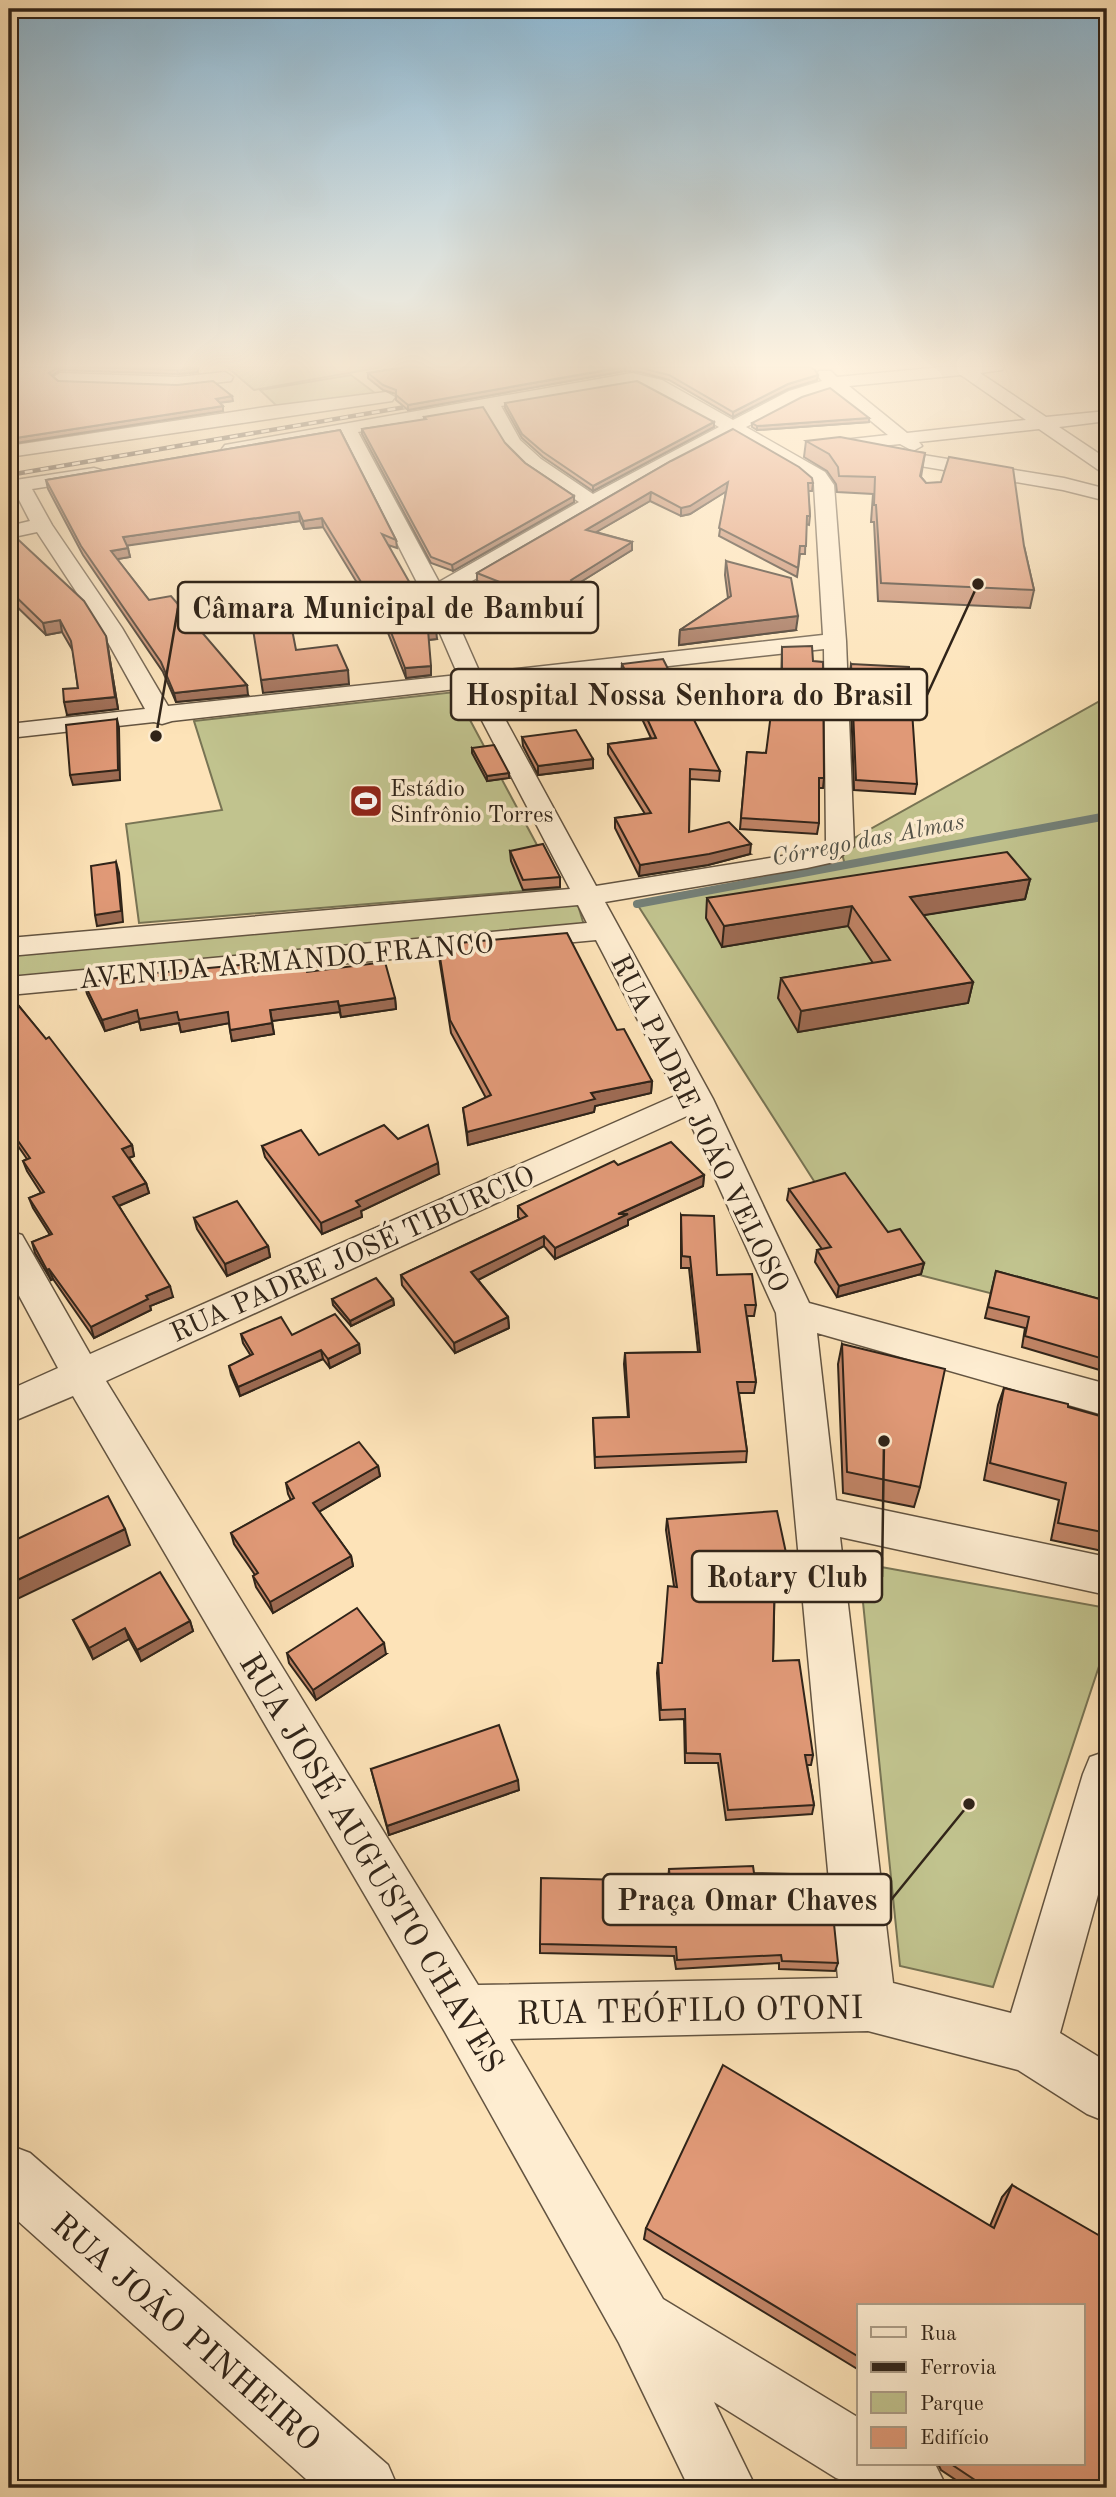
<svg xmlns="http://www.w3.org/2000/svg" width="1116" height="2497" font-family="'Old Standard TT',serif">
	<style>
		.green { fill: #c1c38e; stroke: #787454; stroke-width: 2 }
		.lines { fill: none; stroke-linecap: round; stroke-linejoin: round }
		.stream { stroke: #748078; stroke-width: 8 }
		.street-casing { stroke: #635441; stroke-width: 3 }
		.street { fill: #feedd1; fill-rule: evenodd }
		.rail-casing { stroke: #302419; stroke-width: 4.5 }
		.rail { stroke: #feedd1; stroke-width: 2.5; stroke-dasharray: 8; stroke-linecap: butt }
		.wall { fill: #c18466; stroke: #302419; stroke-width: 2 }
		.shaded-wall { fill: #9d6b53; stroke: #302419; stroke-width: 2 }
		.building { fill: #e09977; stroke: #302419; stroke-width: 2 }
		.labels { text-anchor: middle; stroke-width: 7; stroke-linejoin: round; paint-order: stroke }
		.far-poi-label { font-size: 23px; fill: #302419; stroke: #feedd1; text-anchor: start }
		.far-water-label { font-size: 24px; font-style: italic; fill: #525248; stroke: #feedd1 }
		.street-label { font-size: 28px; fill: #302419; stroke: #feedd1 }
		.near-street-label { font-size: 33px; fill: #302419; stroke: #feedd1 }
		.leader { fill: none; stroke: #302419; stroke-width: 2.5 }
		.callout-dot { fill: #302419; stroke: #feedd1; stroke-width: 2.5 }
		.callout { fill: #feedd1; stroke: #302419; stroke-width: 2.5 }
		.callout-label { font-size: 30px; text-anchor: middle; font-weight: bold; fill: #302419 }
	</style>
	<rect width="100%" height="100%" fill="#fde3b8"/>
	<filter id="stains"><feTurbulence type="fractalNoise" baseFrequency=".00286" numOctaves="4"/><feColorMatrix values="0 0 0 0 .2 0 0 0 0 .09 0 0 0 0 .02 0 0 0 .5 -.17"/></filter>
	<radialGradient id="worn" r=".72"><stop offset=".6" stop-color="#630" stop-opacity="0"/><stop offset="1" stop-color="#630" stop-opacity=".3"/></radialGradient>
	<g class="green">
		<path d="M227,367H382L254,390Z"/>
		<path d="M351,375L379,396L280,409L260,390Z"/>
		<path d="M455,692L560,888L139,923L126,824L222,810L194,721Z"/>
		<path d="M1107,697V1323L865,1261L637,904L845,865L840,846Z"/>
		<path d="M577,902L584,925L9,981V953Z"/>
		<path d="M859,1563L1107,1608V1642L993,1987L900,1966Z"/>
	</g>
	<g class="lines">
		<path class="stream" d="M637,904L1107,816"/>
		<defs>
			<g id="street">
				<path d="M942,367H1004L1002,370L980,373L1046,417L1107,411V421L1059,427L1107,459V473L1100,471L1039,429L919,442L922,446L913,451L900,444L816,453L810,452L807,448L810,444L816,443L888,435L832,389L801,399L746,427L825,472L834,485L846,641L854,846L834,862L807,868L605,902L713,1099L809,1303L1107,1384V1416L817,1333L836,1500L1107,1557V1595L840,1537L893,1983L1011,2013L1083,1774L1090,1757L1107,1751V1862L1060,2033L1107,2062V2122L1087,2114L1018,2070L868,2031L510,2039L663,2299L859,2418V2464H935L947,2488H853L850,2483L836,2478L714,2402L756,2488H689L619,2343L445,2032L73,1396L9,1423V1390L58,1368L9,1277V1231L22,1235L90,1354L677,1095L596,940L9,995V977L587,923L578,905L9,956V938L570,889L465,688L172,721L162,724L154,722L9,738V724L145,709L100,628L37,532L9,538V526L30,521L15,492L9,493V481L94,468L101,470L103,474L101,478L32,489L52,525L122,628L168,706L458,675L423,594L342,435L231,454L225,453L222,449L225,445L632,373L662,380L733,420L789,391L822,381L817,375L819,371H831L837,377ZM961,375L1026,420L907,433L849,386ZM632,383L650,388L719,427L593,494L541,459L520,440L501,406ZM485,409L507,447L527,467L579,502L439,582L358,432ZM732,434L800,473L814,485L823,635L480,673L446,596L669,467ZM824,649L826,843L807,852L596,886L487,686ZM687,1116L776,1313L838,1978L478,1985L106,1381Z"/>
				<path d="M225,372L233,377L231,381L178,387L60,383L52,378L60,373L178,377Z"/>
				<path d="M386,392L395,397L392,401L9,457V446L266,407Z"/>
				<path d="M874,447L1064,478L1107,489V501L1063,490L867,457L865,453Z"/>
				<path d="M9,2145L30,2153L388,2465L398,2488H316L9,2213Z"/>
			</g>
		</defs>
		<use href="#street" class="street-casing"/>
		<use href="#street" class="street"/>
		<defs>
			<path id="rail" d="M9,475L423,404"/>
		</defs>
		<use href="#rail" class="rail-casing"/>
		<use href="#rail" class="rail"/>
	</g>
	<g class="wall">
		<path d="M9,367H197L198,372L178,374L60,370L52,376L58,381L233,401L219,403L223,411L9,444Z"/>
		<path d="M406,367H810L818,375L817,380L788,389L733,417L669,380L640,372L625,371L408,410L396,400V394L383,390L368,378V373Z"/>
		<path d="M505,403L714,422V427L593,491L543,457L522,438L505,408Z"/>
		<path d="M424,417L505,443L525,463L574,496V502L453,571L431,563L362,434V429L424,420Z"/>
		<path d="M869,418V422L757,430L752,427V423Z"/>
		<path d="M340,430L396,540L397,548L388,545L437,639L428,640L431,675L406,678L378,608L373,609L323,527L304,529L300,521L127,545L130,557L117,559L149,600L248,695L176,702L163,672L83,555L48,489L46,480Z"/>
		<path d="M806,441L925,453L921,477L926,483L1024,546L1034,590L1030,608L878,601L874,522H871L873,494L837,492L836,484L827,471L804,457Z"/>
		<path d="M671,461L813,483L812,491H808L810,516L809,525L806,524L805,554H800L797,577L719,536L726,491L690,514L681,516L650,501L596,532L632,542V550L574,586L590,618L589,627L477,581V573Z"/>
		<path d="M9,532L108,648L118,709L67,715L78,688L73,651L62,632L46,635L9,599Z"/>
		<path d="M726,561L796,630L679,645L680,630L728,598L725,575Z"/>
		<path d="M782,647L813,661L824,778L823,788H819V823L817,834L740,829L747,752L766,753L781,691Z"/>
		<path d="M622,664L720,771L719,781L690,779L689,832L750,854L708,865L639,876L615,828V818L645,814L608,754V744L651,738L621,674Z"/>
		<path d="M851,664L917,784L915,794L854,790L850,673Z"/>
		<path d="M522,737L593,759V768L538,775L523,746Z"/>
		<path d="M472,748L509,778L487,781L472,753Z"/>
		<path d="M510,851L560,877V887L523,890L511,861Z"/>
		<path d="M1030,879L1025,899L923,915L973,982L968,1003L798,1032L778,998L781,978L873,963L848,926L722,947L706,918L707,898Z"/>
		<path d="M438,945L617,1030L652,1081L651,1093L595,1106L594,1112L468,1145L463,1108L486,1098L451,1033L439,957Z"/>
		<path d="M307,972L395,998L396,1009L341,1017L340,1012L272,1021L274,1034L232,1041L229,1023L181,1032L179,1023L141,1030L139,1021L105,1031L87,994L84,983L263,974Z"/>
		<path d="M9,994L132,1145L134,1156L129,1158L146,1183L149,1193L119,1206L173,1297L150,1306L151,1310L94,1338L53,1279L51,1280L35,1253L32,1242L50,1235L33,1208L29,1198L41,1193L27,1171L23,1161L27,1159L9,1133Z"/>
		<path d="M398,1139L439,1174L361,1211L362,1217L322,1234L265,1157L262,1146L319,1155Z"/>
		<path d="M618,1165L704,1175L703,1186L628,1220V1225L555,1259L544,1246L478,1280L508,1317L509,1328L455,1353L402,1285L401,1275L520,1219L518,1217V1206Z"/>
		<path d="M789,1189L888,1232L924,1263L921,1274L837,1297L815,1262L817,1250L822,1249L787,1200Z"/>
		<path d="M681,1215L717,1275L756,1305L754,1316H747L756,1382L754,1393H739L747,1451L746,1462L595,1468L593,1418L628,1417L624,1364L625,1353L698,1352L689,1268H681Z"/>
		<path d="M194,1218L268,1246L270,1257L227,1276L197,1229Z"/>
		<path d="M996,1271L1107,1301V1361L1103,1371L1022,1347L1025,1328L985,1318Z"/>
		<path d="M332,1299H393L394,1305L351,1326L333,1305Z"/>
		<path d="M241,1334L292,1335L359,1344L360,1353L330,1368L323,1359L240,1396L231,1375L229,1366L251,1356L243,1343Z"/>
		<path d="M842,1344L920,1487L914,1507L843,1493L838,1364Z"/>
		<path d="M1004,1388L1107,1418V1552L1051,1540L1059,1500L984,1480L998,1405Z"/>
		<path d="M378,1466L380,1476L319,1512L351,1556L353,1566L273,1613L256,1587L253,1576L255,1575L234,1544L231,1533L291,1500L288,1494L286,1483Z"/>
		<path d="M667,1519L788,1562L786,1572L775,1573L773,1661L813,1755L811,1765H807L814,1805L812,1814L726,1820L718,1763H685L684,1719L660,1720L657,1673L658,1663H662L674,1586L666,1530Z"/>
		<path d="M73,1620L190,1621L193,1631L141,1661L129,1639L93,1659Z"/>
		<path d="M287,1653L386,1654L316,1700L289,1663Z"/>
		<path d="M371,1769L519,1790L389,1835Z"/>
		<path d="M669,1869L754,1873L838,1963L835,1971L779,1969V1963L676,1969L674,1956L540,1953V1944L668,1881Z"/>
		<path d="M1012,2185L1107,2488H968L941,2470L938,2464H1083L859,2306V2370L644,2239L646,2228L990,2226L1002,2197Z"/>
	</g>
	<g class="shaded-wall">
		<path d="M58,367H59L60,370L50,377L49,373Z"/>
		<path d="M625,367V371L408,410V405Z"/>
		<path d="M198,368V372L178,374L177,370Z"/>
		<path d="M818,375L817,380L788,389L733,417V412L788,384Z"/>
		<path d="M232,396L233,401L216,403V399Z"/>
		<path d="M223,406V411L9,444V439Z"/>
		<path d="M869,418V422L757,430V426Z"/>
		<path d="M714,422V427L593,491V486Z"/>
		<path d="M728,482L727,491L690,514L681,516V508Z"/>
		<path d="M651,492L650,501L586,538V530Z"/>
		<path d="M574,496V502L453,571L452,565Z"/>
		<path d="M299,512L300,521L124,546L123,537Z"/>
		<path d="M322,518L323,527L304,529L303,521Z"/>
		<path d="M632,542V550L571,588V580Z"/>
		<path d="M128,548L130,557L112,560L111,551Z"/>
		<path d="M378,599V608L373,609L372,600Z"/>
		<path d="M798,616L796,630L679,645L680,630Z"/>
		<path d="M60,620L62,632L46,635L43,623Z"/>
		<path d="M436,629L437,639L428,640V630Z"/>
		<path d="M106,636L118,709L67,715L64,702L115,697Z"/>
		<path d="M431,666V675L406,678L405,668Z"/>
		<path d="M348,670L349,684L263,693L261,680Z"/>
		<path d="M247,685L248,695L176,702L174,693Z"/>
		<path d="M117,719L119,728L120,780L73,785L70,775Z"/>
		<path d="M593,759V768L538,775V766Z"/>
		<path d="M509,773V778L487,781V776Z"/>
		<path d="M751,844L750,854L708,865L639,876L640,865Z"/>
		<path d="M116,862L119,873L123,922L97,926L95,915Z"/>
		<path d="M1030,879L1025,899L906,918L910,897Z"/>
		<path d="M852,906L848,926L722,947L724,926Z"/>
		<path d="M973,982L968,1003L798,1032L801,1011Z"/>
		<path d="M395,998L396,1009L341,1017L339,1006Z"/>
		<path d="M338,1001L340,1012L272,1021L270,1010Z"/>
		<path d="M137,1010L177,1012H228L230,1023L181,1032L179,1023L141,1030L139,1021L105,1031L102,1020Z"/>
		<path d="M272,1023L274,1034L232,1041L230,1030Z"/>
		<path d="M652,1081L651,1093L595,1106L594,1112L468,1145L467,1132L591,1093Z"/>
		<path d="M132,1145L134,1156L125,1159L122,1149Z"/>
		<path d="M438,1163L439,1174L361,1211L362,1217L322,1234L321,1223L356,1201Z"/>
		<path d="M704,1175L703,1186L628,1220V1225L555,1259V1248L618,1214Z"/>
		<path d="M146,1183L149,1193L116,1207L113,1197Z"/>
		<path d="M544,1236V1246L472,1283L471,1272Z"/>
		<path d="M268,1246L270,1257L227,1276L225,1264Z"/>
		<path d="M924,1263L921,1274L837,1297L839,1286Z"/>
		<path d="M49,1269L53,1279L51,1280L47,1270Z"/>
		<path d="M170,1286L173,1297L150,1306L151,1310L94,1338L91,1327L146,1296Z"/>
		<path d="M393,1299L394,1305L351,1326L350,1321Z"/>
		<path d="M508,1317L509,1328L455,1353L454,1343Z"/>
		<path d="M359,1344L360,1353L330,1368L328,1359Z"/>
		<path d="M321,1350L323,1359L240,1396L238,1387Z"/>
		<path d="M378,1466L380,1476L315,1514L313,1503Z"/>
		<path d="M125,1529L130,1545L9,1603V1584Z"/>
		<path d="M351,1556L353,1566L273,1613L270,1602Z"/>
		<path d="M190,1621L193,1631L141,1661L137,1650Z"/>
		<path d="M125,1628L129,1639L93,1659L89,1648Z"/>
		<path d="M384,1643L386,1654L316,1700L313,1690Z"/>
		<path d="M518,1780L519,1790L389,1835L387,1826Z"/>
	</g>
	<g class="building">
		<path d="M9,367H58L49,373L58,381L177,385L213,381L232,396L216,399L223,406L9,439Z"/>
		<path d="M89,367H197L198,368L177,370Z"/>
		<path d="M406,367H623L408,405L396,395V390L383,385L368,373Z"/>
		<path d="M637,367H810L815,370L818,375L788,384L733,412L669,375Z"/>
		<path d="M637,381L714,422L593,486L543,452L522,434L505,403Z"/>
		<path d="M830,388L869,418L757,426L752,423L802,397Z"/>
		<path d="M483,407L505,443L525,463L574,496L452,565L431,557L362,429L426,419L424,417Z"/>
		<path d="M733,429L799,467L812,478L813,483H808L810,516H807L806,546H800L798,568L719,528L728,482L690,506L681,508L651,492L586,530L632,542L571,580L590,618L477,573L671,461Z"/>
		<path d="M340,430L396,540L382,534L436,629L428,630L431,666L405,668L378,599L372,600L322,518L303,521L299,512L123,537L128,548L111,551L149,600L171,596L247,685L174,693L161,662L81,546L46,480Z"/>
		<path d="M840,437L925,453L920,476L926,483L941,482L949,457L1013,468L1024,546L1034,590L881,583L876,505H874L875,477L839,476L838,467L829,454L806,441Z"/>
		<path d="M9,532H10L84,601L106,636L115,697L64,702L63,689L78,688L71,641L60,620L43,623L9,590Z"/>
		<path d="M726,561L791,578L798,616L680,630L731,596Z"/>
		<path d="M290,619L296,650L337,645L348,670L261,680L252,623Z"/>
		<path d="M812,646L813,661L823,662L824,778H819V823L741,818L747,752L766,753L774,690L782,691V647Z"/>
		<path d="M663,659L720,771L690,769L689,832L729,822L751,844L709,854L640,865L615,818L651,813L608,744L656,738L622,664Z"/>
		<path d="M851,664L909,667L917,784L856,780Z"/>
		<path d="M117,719L118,770L70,775L66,725Z"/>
		<path d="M576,730L593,759L538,766L522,737Z"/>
		<path d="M494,745L509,773L487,776L472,748Z"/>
		<path d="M543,844L560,877L523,880L510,851Z"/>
		<path d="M1007,852L1030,879L910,897L973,982L801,1011L781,978L890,960L852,906L724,926L707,898Z"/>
		<path d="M116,862L121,911L95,915L91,866Z"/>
		<path d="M567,933L617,1030L624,1029L652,1081L591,1093L595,1099L467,1132L463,1108L491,1095L450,1020L438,945Z"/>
		<path d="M385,962L395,998L339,1006L338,1001L270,1010L272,1023L230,1030L228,1012L179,1020L177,1012L139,1019L137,1010L102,1020L84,983L135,975L262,963L263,974L306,968L307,972Z"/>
		<path d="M9,994L46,1039L49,1037L132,1145L122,1149L146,1183L113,1197L170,1286L146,1296L148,1299L91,1327L49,1269L47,1270L32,1242L52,1234L29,1198L44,1192L23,1161L30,1158L9,1128Z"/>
		<path d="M384,1125L398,1139L428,1125L438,1163L356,1201L360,1206L321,1223L262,1146L301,1130L319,1155Z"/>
		<path d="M671,1142L704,1175L618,1214H628L555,1248L544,1236L471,1272L508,1317L454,1343L401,1275L527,1216L518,1206L614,1161L618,1165Z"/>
		<path d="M845,1173L888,1232L900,1229L924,1263L839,1286L817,1250L831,1247L789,1189Z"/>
		<path d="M237,1201L268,1246L225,1264L194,1218Z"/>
		<path d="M681,1215L714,1216L717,1275L752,1274L756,1305H745L756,1382H737L747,1451L595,1457L593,1418L629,1417L625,1353L700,1352L690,1257L682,1256Z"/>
		<path d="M996,1271L1107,1301V1360L1025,1336L1029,1317L988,1307Z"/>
		<path d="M376,1278L393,1299L350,1321L332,1299Z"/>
		<path d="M335,1314L359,1344L328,1359L321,1350L238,1387L229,1366L253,1354L241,1334L281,1317L292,1335Z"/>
		<path d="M842,1344L945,1369L920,1487L847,1472Z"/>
		<path d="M1004,1388L1068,1404V1407L1107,1418V1533L1058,1523L1066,1483L990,1463Z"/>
		<path d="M359,1442L378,1466L313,1503L351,1556L270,1602L253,1576L258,1573L231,1533L294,1498L286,1483Z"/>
		<path d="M108,1496L125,1529L9,1584V1543Z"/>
		<path d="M777,1511L788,1562L775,1563L773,1661L799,1660L813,1755H805L814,1805L728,1810L720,1754L686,1753L685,1709L661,1710L658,1663H662L668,1586L677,1587L667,1519Z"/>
		<path d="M160,1572L190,1621L137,1650L125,1628L89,1648L73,1620Z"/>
		<path d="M357,1608L384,1643L313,1690L287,1653Z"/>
		<path d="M499,1725L518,1780L387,1826L371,1769Z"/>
		<path d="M753,1866L754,1873L829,1875L838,1963L782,1961L781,1955L677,1960L676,1947L540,1944L541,1878L670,1881L669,1869Z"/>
		<path d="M723,2065L994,2228L1012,2185L1107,2240V2488H987L951,2464H1083V2306H859V2357L646,2228Z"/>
	</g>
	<linearGradient id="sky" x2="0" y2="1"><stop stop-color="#8cb8d4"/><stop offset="0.51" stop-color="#fef2df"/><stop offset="1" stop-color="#fef2df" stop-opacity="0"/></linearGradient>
	<rect width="1116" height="717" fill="url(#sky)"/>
	<defs>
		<symbol id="stadium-square" viewBox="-11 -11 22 22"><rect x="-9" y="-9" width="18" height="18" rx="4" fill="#8f2418" stroke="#feedd1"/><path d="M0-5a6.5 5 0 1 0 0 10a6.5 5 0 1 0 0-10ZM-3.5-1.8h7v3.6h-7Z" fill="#fff"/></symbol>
	</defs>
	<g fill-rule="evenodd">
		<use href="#stadium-square" x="347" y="782" width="38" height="38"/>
	</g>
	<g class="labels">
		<g class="far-poi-label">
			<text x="390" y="796">Estádio<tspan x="390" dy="26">Sinfrônio Torres</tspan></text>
		</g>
		<g class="far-water-label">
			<text transform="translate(868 839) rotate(-11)" y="8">Córrego das Almas</text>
		</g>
		<g class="street-label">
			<text transform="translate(286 960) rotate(-5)" y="10">AVENIDA ARMANDO FRANCO</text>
			<text transform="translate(701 1123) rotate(64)" y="10">RUA PADRE JOÃO VELOSO</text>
			<text transform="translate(352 1253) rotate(-24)" y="10">RUA PADRE JOSÉ TIBURCIO</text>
		</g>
		<g class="near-street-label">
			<text transform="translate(373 1862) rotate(59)" y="12">RUA JOSÉ AUGUSTO CHAVES</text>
			<text transform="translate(690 2009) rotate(-1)" y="12">RUA TEÓFILO OTONI</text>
			<text transform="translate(187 2331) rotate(41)" y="12">RUA JOÃO PINHEIRO</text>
		</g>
	</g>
	<path class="leader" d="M156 736L178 608M978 584L927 695M884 1441L882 1577M969 1804L891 1900"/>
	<g class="callout-dot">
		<circle cx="156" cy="736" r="7"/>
		<circle cx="978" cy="584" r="7"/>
		<circle cx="884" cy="1441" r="7"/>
		<circle cx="969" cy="1804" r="7"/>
	</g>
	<g class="callout">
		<rect x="178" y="582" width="420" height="51" rx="7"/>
		<rect x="451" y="669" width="476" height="51" rx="7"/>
		<rect x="692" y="1551" width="190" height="51" rx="7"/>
		<rect x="603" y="1874" width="288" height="51" rx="7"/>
	</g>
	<g class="callout-label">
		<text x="388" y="618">Câmara Municipal de Bambuí</text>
		<text x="689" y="705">Hospital Nossa Senhora do Brasil</text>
		<text x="787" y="1587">Rotary Club</text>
		<text x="747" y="1910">Praça Omar Chaves</text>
	</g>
	<rect width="1116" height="2497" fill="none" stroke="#fde3b8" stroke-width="35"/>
	<rect x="10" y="10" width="1095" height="2476" fill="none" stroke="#302419" stroke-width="3.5"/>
	<rect x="18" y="18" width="1081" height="2462" fill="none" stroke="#302419" stroke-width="2"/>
	<rect x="857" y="2304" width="228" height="161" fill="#feedd1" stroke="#ac9d87" stroke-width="2"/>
	<rect x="871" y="2327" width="35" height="10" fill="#feedd1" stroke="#ac9d87" stroke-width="2"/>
	<text x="920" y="2340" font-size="21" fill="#302419">Rua</text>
	<rect x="871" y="2362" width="35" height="10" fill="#302419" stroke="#ac9d87" stroke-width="2"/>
	<text x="920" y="2374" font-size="21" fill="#302419">Ferrovia</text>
	<rect x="871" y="2392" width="35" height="21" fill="#c1c38e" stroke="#ac9d87" stroke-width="2"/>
	<text x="920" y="2410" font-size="21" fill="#302419">Parque</text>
	<rect x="871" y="2427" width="35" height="21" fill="#e09977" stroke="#ac9d87" stroke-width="2"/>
	<text x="920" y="2444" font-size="21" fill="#302419">Edifício</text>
	<rect width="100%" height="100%" filter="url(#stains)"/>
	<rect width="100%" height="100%" fill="url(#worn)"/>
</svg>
